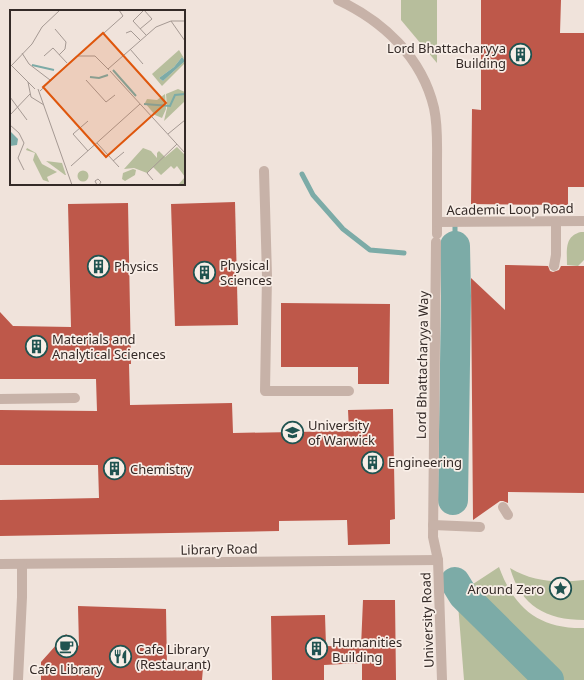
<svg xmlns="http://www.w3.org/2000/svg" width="584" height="680" font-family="'Noto Sans',sans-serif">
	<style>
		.green { fill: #b7be9c }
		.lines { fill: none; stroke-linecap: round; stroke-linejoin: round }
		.stream { stroke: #7caba7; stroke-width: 5 }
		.river { stroke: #7caba7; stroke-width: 30 }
		.building { fill: #be584a }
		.minor { stroke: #c7b2a8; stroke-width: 10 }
		.labels { text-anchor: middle; stroke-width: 3.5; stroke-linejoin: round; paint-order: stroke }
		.poi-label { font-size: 13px; fill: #342a27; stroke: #f8eee7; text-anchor: start }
		.street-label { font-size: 13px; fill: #342a27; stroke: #f8eee7 }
		.inset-river { fill: none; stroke: #7caba7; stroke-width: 2 }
		.inset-road { fill: none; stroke: #a59993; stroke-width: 1 }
		.view { fill: #df570d; fill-opacity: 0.15; stroke: #df570d; stroke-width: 2 }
		.inset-edge { fill: none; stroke: #342a27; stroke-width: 2 }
	</style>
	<rect width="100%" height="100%" fill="#f0e3db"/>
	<g class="green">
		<path d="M401,0H437V63L401,20Z"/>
		<path d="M581,232H584V260L578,266L567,265C567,251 564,236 581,232Z"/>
		<path d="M499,567C514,608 539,629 584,628V680H464L458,604L470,586Z"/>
		<path d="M510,568C533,582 558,583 584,580V620C546,620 521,606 510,568Z"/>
	</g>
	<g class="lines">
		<g class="stream">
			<path d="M302,174L313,195L343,229L370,250L404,253"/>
			<path d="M455,223V246"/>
		</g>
		<g class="river">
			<path d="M453,500L456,296L455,246"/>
			<path d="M455,582L463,595L549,680"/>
		</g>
	</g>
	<g class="building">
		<path d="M481,0H561L560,33H584V187H568V205L471,204L472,109L481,110Z"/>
		<path d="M235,202L238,325L175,326L171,204Z"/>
		<path d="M128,203L131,364H129L130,405L232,403L233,433L349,431L348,410L393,409L395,519L390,520V544L348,545L347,520L279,521V531L0,536V500L99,498L98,465H0V410L97,411L96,379H0V312L13,326L71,327L68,204Z"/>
		<path d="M505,265L548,266L550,271L553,272L559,270L561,266H584V493L508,492V503L503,501H500L473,520L471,278L505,310Z"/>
		<path d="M281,303L390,304L389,384H358V367H281Z"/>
		<path d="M363,600H395L396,680H362V663L324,665V680H272L271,616L325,615L326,646L361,647Z"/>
		<path d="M78,606L166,609L167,667L203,668L202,680H41V662L66,634L79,646Z"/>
	</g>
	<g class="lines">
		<g class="minor">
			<path d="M338,0C383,21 422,57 434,108C438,126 437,145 437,163C437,187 437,210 437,234"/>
			<path d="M264,171L267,276L265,391H349"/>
			<path d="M437,222L584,221"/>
			<path d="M436,242L433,537L438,560L442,680"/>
			<path d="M554,266L556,255V222"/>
			<path d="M0,399L75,398"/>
			<path d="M503,507L508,515"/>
			<path d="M433,525L480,527"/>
			<path d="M0,564L438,560"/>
			<path d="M18,680L22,597V565"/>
		</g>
	</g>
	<defs>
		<symbol id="building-ring" viewBox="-11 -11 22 22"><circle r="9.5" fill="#f8eee7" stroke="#205350" stroke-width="1.5"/><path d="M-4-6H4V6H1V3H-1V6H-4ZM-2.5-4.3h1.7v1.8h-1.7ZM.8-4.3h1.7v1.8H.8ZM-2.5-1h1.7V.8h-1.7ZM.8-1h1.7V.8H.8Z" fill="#205350"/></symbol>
		<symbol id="university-ring" viewBox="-11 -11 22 22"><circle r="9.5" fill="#f8eee7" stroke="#205350" stroke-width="1.5"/><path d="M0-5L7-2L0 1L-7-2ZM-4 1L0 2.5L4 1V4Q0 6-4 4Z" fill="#205350"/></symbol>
		<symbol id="sight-ring" viewBox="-11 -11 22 22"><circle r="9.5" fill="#f8eee7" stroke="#205350" stroke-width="1.5"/><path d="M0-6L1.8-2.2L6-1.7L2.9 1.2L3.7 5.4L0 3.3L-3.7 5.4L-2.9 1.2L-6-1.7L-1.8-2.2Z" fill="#205350"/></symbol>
		<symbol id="cafe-ring" viewBox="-11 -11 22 22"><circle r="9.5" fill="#f8eee7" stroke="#205350" stroke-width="1.5"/><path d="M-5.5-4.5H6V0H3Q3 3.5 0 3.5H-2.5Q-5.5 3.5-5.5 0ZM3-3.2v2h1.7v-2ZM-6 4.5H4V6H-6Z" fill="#205350"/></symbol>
		<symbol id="restaurant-ring" viewBox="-11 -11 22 22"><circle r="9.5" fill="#f8eee7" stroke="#205350" stroke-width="1.5"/><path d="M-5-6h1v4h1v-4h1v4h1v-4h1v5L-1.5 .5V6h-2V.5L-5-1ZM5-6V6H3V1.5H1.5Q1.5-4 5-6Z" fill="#205350"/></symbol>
	</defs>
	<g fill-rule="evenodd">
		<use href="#building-ring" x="508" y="42" width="25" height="25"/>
		<use href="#building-ring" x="86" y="254" width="25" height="25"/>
		<use href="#building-ring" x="192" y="260" width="25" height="25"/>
		<use href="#building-ring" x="24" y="334" width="25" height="25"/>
		<use href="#university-ring" x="280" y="420" width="25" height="25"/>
		<use href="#building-ring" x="360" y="450" width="25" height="25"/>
		<use href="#building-ring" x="102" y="456" width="25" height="25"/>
		<use href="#sight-ring" x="548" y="576" width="25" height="25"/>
		<use href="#cafe-ring" x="54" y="634" width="25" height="25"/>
		<use href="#building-ring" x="304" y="636" width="25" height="25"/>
		<use href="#restaurant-ring" x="108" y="644" width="25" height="25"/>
	</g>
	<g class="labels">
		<g class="poi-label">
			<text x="506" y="53" text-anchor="end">Lord Bhattacharyya<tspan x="506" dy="15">Building</tspan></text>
			<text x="220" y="270">Physical<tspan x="220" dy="15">Sciences</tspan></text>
			<text x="114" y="271">Physics</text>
			<text x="52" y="344">Materials and<tspan x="52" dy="15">Analytical Sciences</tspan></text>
			<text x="308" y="430">University<tspan x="308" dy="15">of Warwick</tspan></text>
			<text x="388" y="467">Engineering</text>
			<text x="130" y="474">Chemistry</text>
			<text x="544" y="594" text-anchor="end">Around Zero</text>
			<text x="332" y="647">Humanities<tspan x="332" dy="15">Building</tspan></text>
			<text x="136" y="654">Cafe Library<tspan x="136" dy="15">(Restaurant)</tspan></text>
			<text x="66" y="674" text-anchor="middle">Cafe Library</text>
		</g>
		<g class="street-label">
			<text transform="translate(510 209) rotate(-1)" y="5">Academic Loop Road</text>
			<text transform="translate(422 365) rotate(-89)" y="5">Lord Bhattacharyya Way</text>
			<text transform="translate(219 549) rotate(-1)" y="5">Library Road</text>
			<text transform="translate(427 620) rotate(-92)" y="5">University Road</text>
		</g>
	</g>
	<g transform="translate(10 10)">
		<rect width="175" height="175" fill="#f0e3db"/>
		<path d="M169,40L175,50L172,47L164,57L149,68L153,71L175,51V53L152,76L142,64ZM168,79L175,82V91L154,111L157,98L156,84ZM155,84L156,99L152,108L145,105L135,93L137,89L147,90ZM167,137L175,145V175H168L175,167L167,156L164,159L161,156L151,165L143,157L137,163L124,158L114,159L133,138L141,141L147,148V143L149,141L155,147ZM17,138L26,143L32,154L47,162L37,167L39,172L33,170L23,150L25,143L16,140ZM36,151L52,153L56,165H55ZM123,159L126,160L125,165L115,171L112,169L113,163ZM67.5 166a5.5 5.5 0 1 1 11 0a5.5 5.5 0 1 1-11 0Z" fill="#b7be9c"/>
		<path d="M172,47L175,51L153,71L149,68L164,57ZM0,121L8,129L7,135L0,136Z" fill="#7caba7"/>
		<path class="inset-river" d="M22,55L44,60M103,60L126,86M80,67L89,68L98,65M134,94L160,96L165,85L175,84"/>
		<path class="inset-road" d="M161,11L175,31M45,19L56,32L55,39L49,45M130,19L142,9L134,0L123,11L136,25M94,23L113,6L109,0M116,23L121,21L130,30M120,39L133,54M12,43L19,54L40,70M34,46L43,38L57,53M0,54L25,79M2,55L22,34L32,17L50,0M98,59L146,17L161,11H175M100,61L175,143M76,70L96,92L105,85M18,72L21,87L34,95M28,79L62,175M30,81L67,46H85L99,60M0,87L17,110M0,105L20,84M78,111L63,124L78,141M0,115L9,123L14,133L8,148L14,160M158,124L175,110M87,133L109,157M103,151L114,142M61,156L130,94M143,170L137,163L167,134M87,175L85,171L88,169L91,172L89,175"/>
		<path class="view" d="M93,23L156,93L96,147L33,77Z"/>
		<rect width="175" height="175" class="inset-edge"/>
	</g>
</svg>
